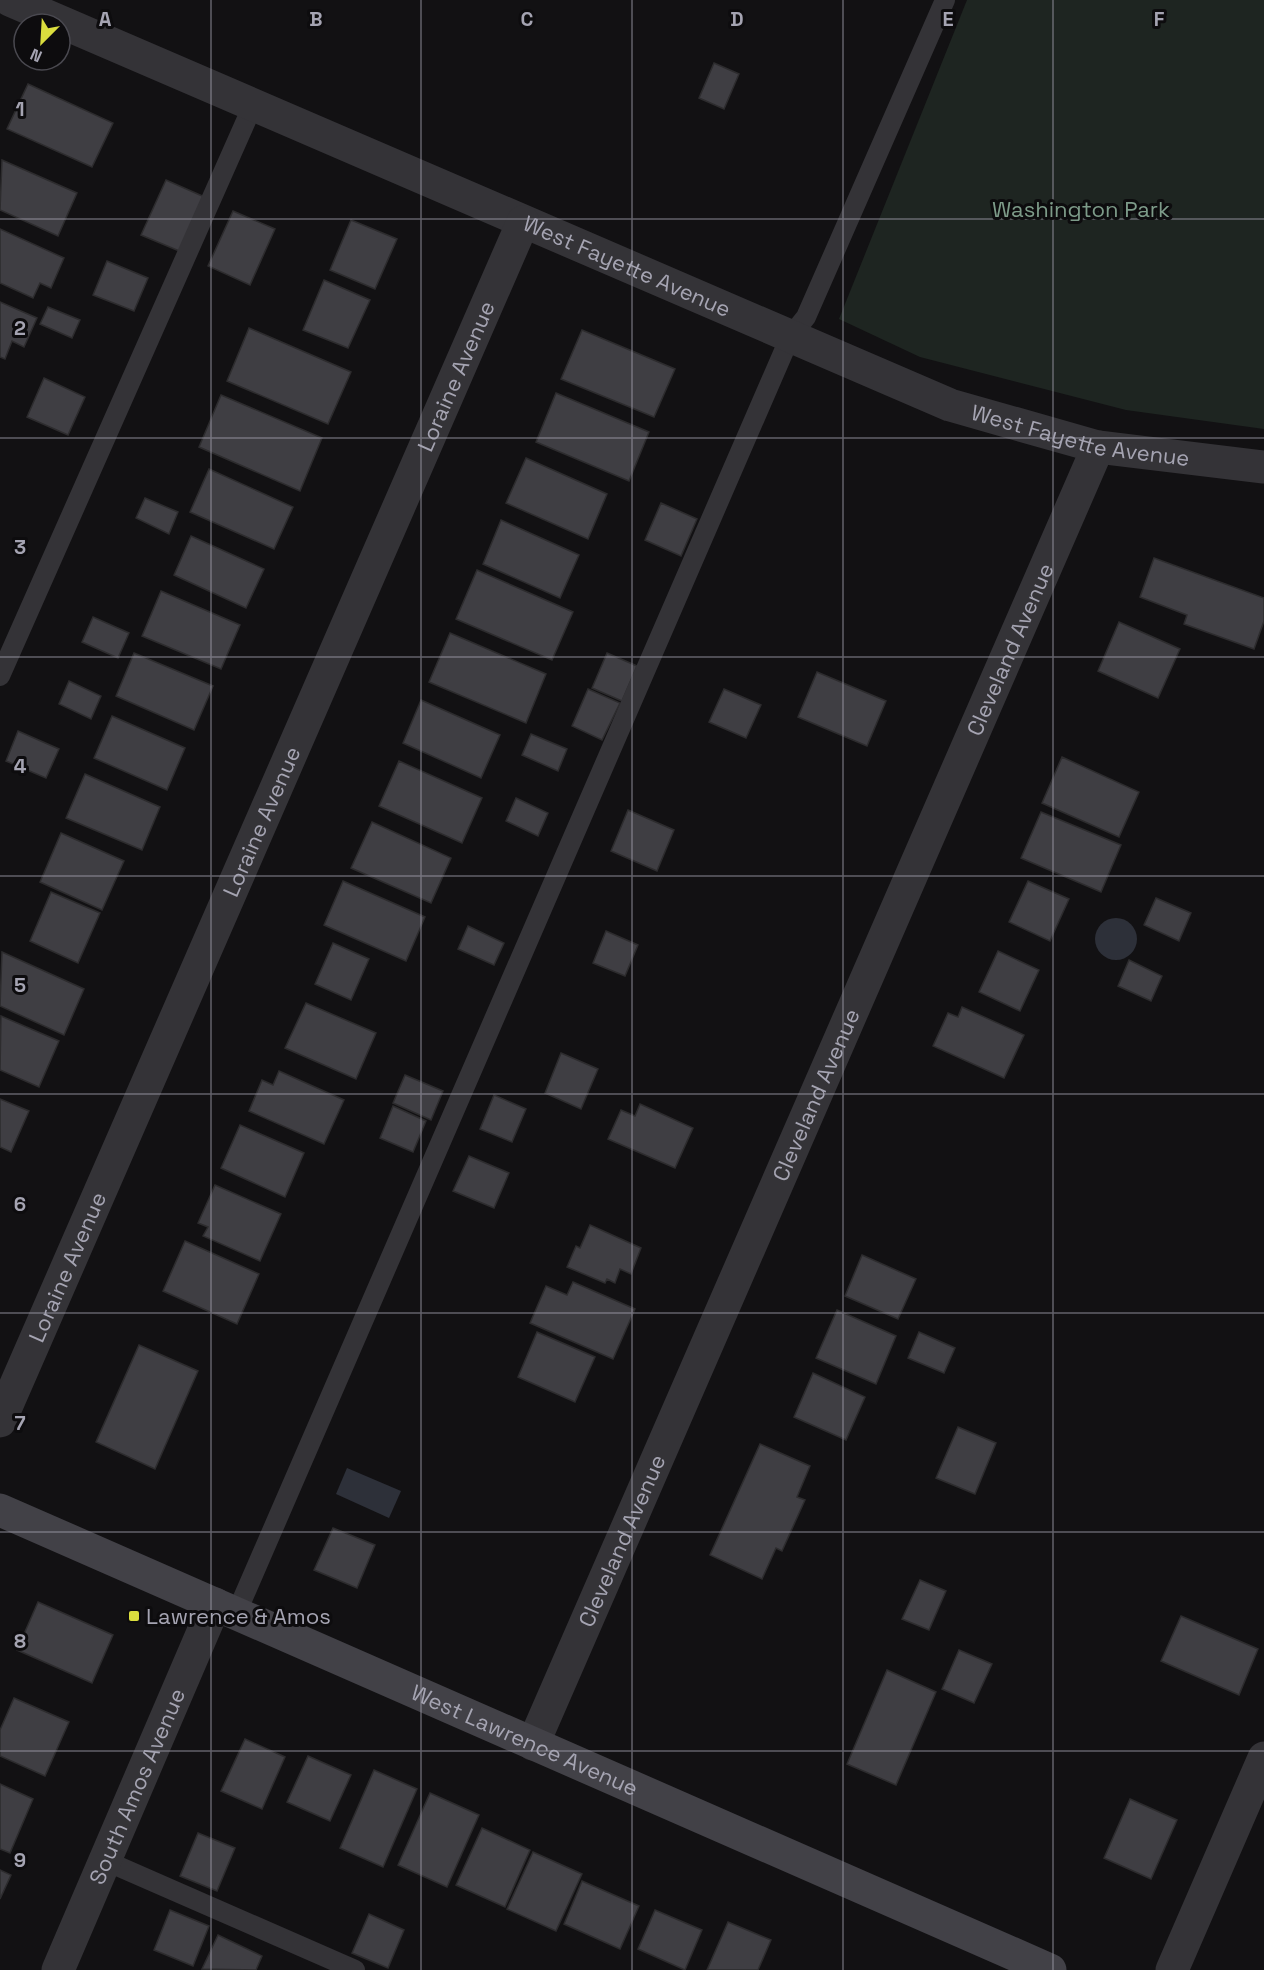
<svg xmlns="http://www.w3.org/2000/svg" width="1264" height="1970" font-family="'Space Grotesk',sans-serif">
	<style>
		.green { fill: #1e2521 }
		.water { fill: #2d3039 }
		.building { fill: #3f3e43; stroke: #2d2c2e; stroke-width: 1.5 }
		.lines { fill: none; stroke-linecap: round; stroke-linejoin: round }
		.lane { stroke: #343337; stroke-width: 20 }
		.street { stroke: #343337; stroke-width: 33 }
		.secondary { stroke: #424147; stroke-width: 33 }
		.grid { fill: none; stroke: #a5a4b2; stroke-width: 1.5; stroke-opacity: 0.55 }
		.poi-dot { fill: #dbde3e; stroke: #0d0c0e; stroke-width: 2 }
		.labels { text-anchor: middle; stroke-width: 6; stroke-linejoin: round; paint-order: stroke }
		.park-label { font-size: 22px; fill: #7d9b89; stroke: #0d0c0e }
		.street-label { font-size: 22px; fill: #a5a4b2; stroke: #0d0c0e }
		.poi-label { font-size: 22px; fill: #a5a4b2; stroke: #0d0c0e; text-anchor: start }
		.grid-label { font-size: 20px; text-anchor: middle; font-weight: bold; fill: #a5a4b2; stroke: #0d0c0e; stroke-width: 6; stroke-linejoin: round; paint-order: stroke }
	</style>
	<rect width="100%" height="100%" fill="#121113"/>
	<path class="green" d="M967,0H1264V429L1126,410L920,357L839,319Z"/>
	<g class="water">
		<circle cx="1116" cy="939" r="21"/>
		<path d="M347,1468L401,1491L389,1518L336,1494Z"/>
	</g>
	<g class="building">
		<path d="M714,63L739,74L724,109L699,98Z"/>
		<path d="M28,84L113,123L92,167L7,129Z"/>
		<path d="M2,160L77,193L58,236L0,210Z"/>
		<path d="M166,180L209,199L184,253L141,235Z"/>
		<path d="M233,211L275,229L250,285L208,266Z"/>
		<path d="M351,220L397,239L375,289L330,270Z"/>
		<path d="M0,229L64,258L51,288L40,283L33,298L0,283Z"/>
		<path d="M107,261L148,278L134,311L93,295Z"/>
		<path d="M324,280L370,300L348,348L303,330Z"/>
		<path d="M0,302L37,318L24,347L12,341L5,359L0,357Z"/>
		<path d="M48,307L80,320L72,338L40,324Z"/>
		<path d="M249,328L351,372L328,424L227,381Z"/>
		<path d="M582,330L675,369L654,417L561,379Z"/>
		<path d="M44,378L85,397L68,435L27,417Z"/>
		<path d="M556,393L649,432L629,481L536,442Z"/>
		<path d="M221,395L322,438L300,491L199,447Z"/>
		<path d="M526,458L607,494L588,539L506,503Z"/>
		<path d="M209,469L293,507L274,549L190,512Z"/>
		<path d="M145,498L178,512L169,534L136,518Z"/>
		<path d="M661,503L697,519L681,556L645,540Z"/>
		<path d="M501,520L579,555L560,598L483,564Z"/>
		<path d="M191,536L264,569L246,608L174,575Z"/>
		<path d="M1154,558L1264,598V621L1254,649L1184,624L1187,615L1140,597Z"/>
		<path d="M477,570L573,612L552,660L456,619Z"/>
		<path d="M161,591L240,625L221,669L142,636Z"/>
		<path d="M93,617L129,633L118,658L82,642Z"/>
		<path d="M1119,622L1180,649L1158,698L1098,671Z"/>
		<path d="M450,633L546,674L526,723L429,682Z"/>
		<path d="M134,653L213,686L194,730L116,696Z"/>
		<path d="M607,653L637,666L622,701L592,688Z"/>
		<path d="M817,672L886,701L867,746L798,717Z"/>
		<path d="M69,681L101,696L91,719L59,704Z"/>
		<path d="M588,689L620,703L602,740L572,726Z"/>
		<path d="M724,689L761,705L746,738L709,722Z"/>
		<path d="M421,700L500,735L481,778L403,743Z"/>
		<path d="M112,716L185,748L167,790L94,758Z"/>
		<path d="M18,731L59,749L46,778L6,761Z"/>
		<path d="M531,734L567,749L558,771L522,755Z"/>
		<path d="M1062,757L1139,792L1119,837L1042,803Z"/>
		<path d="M399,761L482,798L462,843L379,806Z"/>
		<path d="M85,774L160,807L142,850L66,818Z"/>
		<path d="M516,798L548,813L538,836L506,821Z"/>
		<path d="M628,810L674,830L657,871L611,851Z"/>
		<path d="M1041,812L1121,845L1101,892L1021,858Z"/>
		<path d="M372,822L451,858L431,903L351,868Z"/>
		<path d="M61,833L124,861L102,910L40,882Z"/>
		<path d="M343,881L425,917L406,961L324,925Z"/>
		<path d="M1028,881L1069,899L1050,941L1009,922Z"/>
		<path d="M51,892L100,913L78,963L30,941Z"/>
		<path d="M1156,898L1191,913L1179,941L1144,925Z"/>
		<path d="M468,926L504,943L494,965L458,949Z"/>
		<path d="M606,931L638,945L625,976L593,963Z"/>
		<path d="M333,943L369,959L351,1000L315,984Z"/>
		<path d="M998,951L1039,970L1020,1011L979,992Z"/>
		<path d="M2,952L84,989L64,1035L0,1006Z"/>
		<path d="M1129,960L1162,976L1151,1001L1118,986Z"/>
		<path d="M306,1003L376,1033L356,1079L285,1048Z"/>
		<path d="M962,1007L1024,1035L1004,1078L933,1046L948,1013L958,1017Z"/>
		<path d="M1,1016L59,1041L39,1087L0,1070Z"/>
		<path d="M561,1053L598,1069L581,1109L545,1093Z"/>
		<path d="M279,1071L344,1100L324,1144L249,1111L262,1080L273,1085Z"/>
		<path d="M405,1075L443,1091L431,1120L393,1103Z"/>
		<path d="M494,1095L526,1109L512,1142L480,1129Z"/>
		<path d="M0,1099L29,1111L11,1152L0,1147Z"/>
		<path d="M640,1104L693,1128L675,1168L608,1139L621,1110L635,1116Z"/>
		<path d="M393,1106L426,1121L413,1152L380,1138Z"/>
		<path d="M240,1125L304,1153L285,1197L221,1168Z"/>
		<path d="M469,1156L509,1173L494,1208L453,1191Z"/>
		<path d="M215,1185L281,1214L260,1261L203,1236L208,1227L198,1223Z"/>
		<path d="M590,1225L641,1248L631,1274L620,1269L615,1283L607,1279L605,1283L567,1267L576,1246L580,1248Z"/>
		<path d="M185,1241L259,1274L237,1324L163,1291Z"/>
		<path d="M862,1255L916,1279L898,1319L845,1296Z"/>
		<path d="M573,1282L635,1309L613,1359L530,1323L546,1286L567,1295Z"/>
		<path d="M837,1310L896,1336L876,1384L816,1358Z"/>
		<path d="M537,1332L595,1357L575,1402L518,1377Z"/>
		<path d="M919,1332L955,1348L944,1373L908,1358Z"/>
		<path d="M139,1345L198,1371L155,1469L96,1442Z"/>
		<path d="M813,1373L865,1397L846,1440L794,1417Z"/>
		<path d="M958,1427L996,1443L975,1494L936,1478Z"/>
		<path d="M760,1444L810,1466L797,1497L805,1500L782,1551L776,1548L762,1579L710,1555Z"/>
		<path d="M333,1528L375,1545L357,1588L314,1570Z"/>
		<path d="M920,1580L946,1591L929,1630L902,1619Z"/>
		<path d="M38,1602L113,1635L92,1683L17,1650Z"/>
		<path d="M1181,1616L1258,1649L1239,1695L1161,1661Z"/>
		<path d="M959,1650L992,1664L974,1703L942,1689Z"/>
		<path d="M887,1670L936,1692L896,1785L847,1764Z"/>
		<path d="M14,1698L69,1722L45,1776L0,1756V1730Z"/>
		<path d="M245,1739L285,1757L262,1809L221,1791Z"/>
		<path d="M308,1756L351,1775L330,1821L287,1802Z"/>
		<path d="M374,1770L417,1789L383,1867L340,1848Z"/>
		<path d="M0,1784L33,1799L10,1853L0,1849Z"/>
		<path d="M430,1793L479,1815L447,1887L398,1865Z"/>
		<path d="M1130,1799L1177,1820L1151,1879L1104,1858Z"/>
		<path d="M482,1828L530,1850L505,1907L456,1885Z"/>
		<path d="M198,1833L235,1848L217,1891L180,1876Z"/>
		<path d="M533,1852L582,1874L556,1931L507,1909Z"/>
		<path d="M0,1870L11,1875L0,1899Z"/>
		<path d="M582,1881L639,1906L620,1949L564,1924Z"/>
		<path d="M170,1910L209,1926L193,1966L154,1950Z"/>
		<path d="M655,1910L702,1930L685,1970L638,1949Z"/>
		<path d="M369,1914L404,1930L388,1968L352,1953Z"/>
		<path d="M728,1922L771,1940L758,1970H707Z"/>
		<path d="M218,1935L262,1956L256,1970L202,1969Z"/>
	</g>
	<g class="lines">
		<g class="lane">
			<path d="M0,676L253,105"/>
			<path d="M236,1614L790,337L806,317L945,0"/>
			<path d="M106,1861L355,1970"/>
		</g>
		<g class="street">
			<path id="s1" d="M10,0L950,405L1098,447L1264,467"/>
			<path id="s2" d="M0,1421L523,222"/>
			<path id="s3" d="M533,1744L1098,447"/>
			<path id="s4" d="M58,1970L215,1604"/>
			<path d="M1172,1970L1264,1758"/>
		</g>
		<path class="secondary" id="s5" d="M0,1510L1050,1970"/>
	</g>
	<path class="grid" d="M211,0V1970M421,0V1970M632,0V1970M843,0V1970M1053,0V1970M0,219H1264M0,438H1264M0,657H1264M0,876H1264M0,1094H1264M0,1313H1264M0,1532H1264M0,1751H1264"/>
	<rect class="poi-dot" x="128" y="1610" width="12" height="12" rx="3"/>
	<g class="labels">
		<g class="park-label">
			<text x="1081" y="217">Washington Park</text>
		</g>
		<g class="street-label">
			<text dy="8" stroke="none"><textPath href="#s1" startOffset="672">West Fayette Avenue</textPath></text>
			<text dy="8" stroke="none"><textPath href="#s2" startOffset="1140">Loraine Avenue</textPath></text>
			<text dy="8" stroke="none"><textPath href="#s1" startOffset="1158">West Fayette Avenue</textPath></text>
			<text dy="8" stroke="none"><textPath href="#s3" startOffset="1194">Cleveland Avenue</textPath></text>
			<text dy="8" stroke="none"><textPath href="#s2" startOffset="654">Loraine Avenue</textPath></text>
			<text dy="8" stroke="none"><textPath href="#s3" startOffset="708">Cleveland Avenue</textPath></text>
			<text dy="8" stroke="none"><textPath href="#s2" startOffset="168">Loraine Avenue</textPath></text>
			<text dy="8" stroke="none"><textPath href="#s3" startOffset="222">Cleveland Avenue</textPath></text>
			<text dy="8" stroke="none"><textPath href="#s5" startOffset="573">West Lawrence Avenue</textPath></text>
			<text dy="8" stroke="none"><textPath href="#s4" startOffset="200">South Amos Avenue</textPath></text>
		</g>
		<g class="poi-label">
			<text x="146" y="1624">Lawrence &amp; Amos</text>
		</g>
	</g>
	<g class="grid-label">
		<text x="105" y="26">A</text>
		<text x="316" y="26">B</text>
		<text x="527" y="26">C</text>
		<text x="737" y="26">D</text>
		<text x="948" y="26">E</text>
		<text x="1159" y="26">F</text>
		<text x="20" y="116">1</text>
		<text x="20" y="335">2</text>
		<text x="20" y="554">3</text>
		<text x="20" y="773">4</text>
		<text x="20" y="992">5</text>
		<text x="20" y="1211">6</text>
		<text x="20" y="1430">7</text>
		<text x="20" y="1648">8</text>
		<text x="20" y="1867">9</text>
	</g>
	<g transform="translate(42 42) rotate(204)"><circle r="28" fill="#0d0c0e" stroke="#4a4950" stroke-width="1.5"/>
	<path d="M0-4.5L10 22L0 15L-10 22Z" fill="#dbde3e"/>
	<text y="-9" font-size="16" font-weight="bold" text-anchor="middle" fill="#a5a4b2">N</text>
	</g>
</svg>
